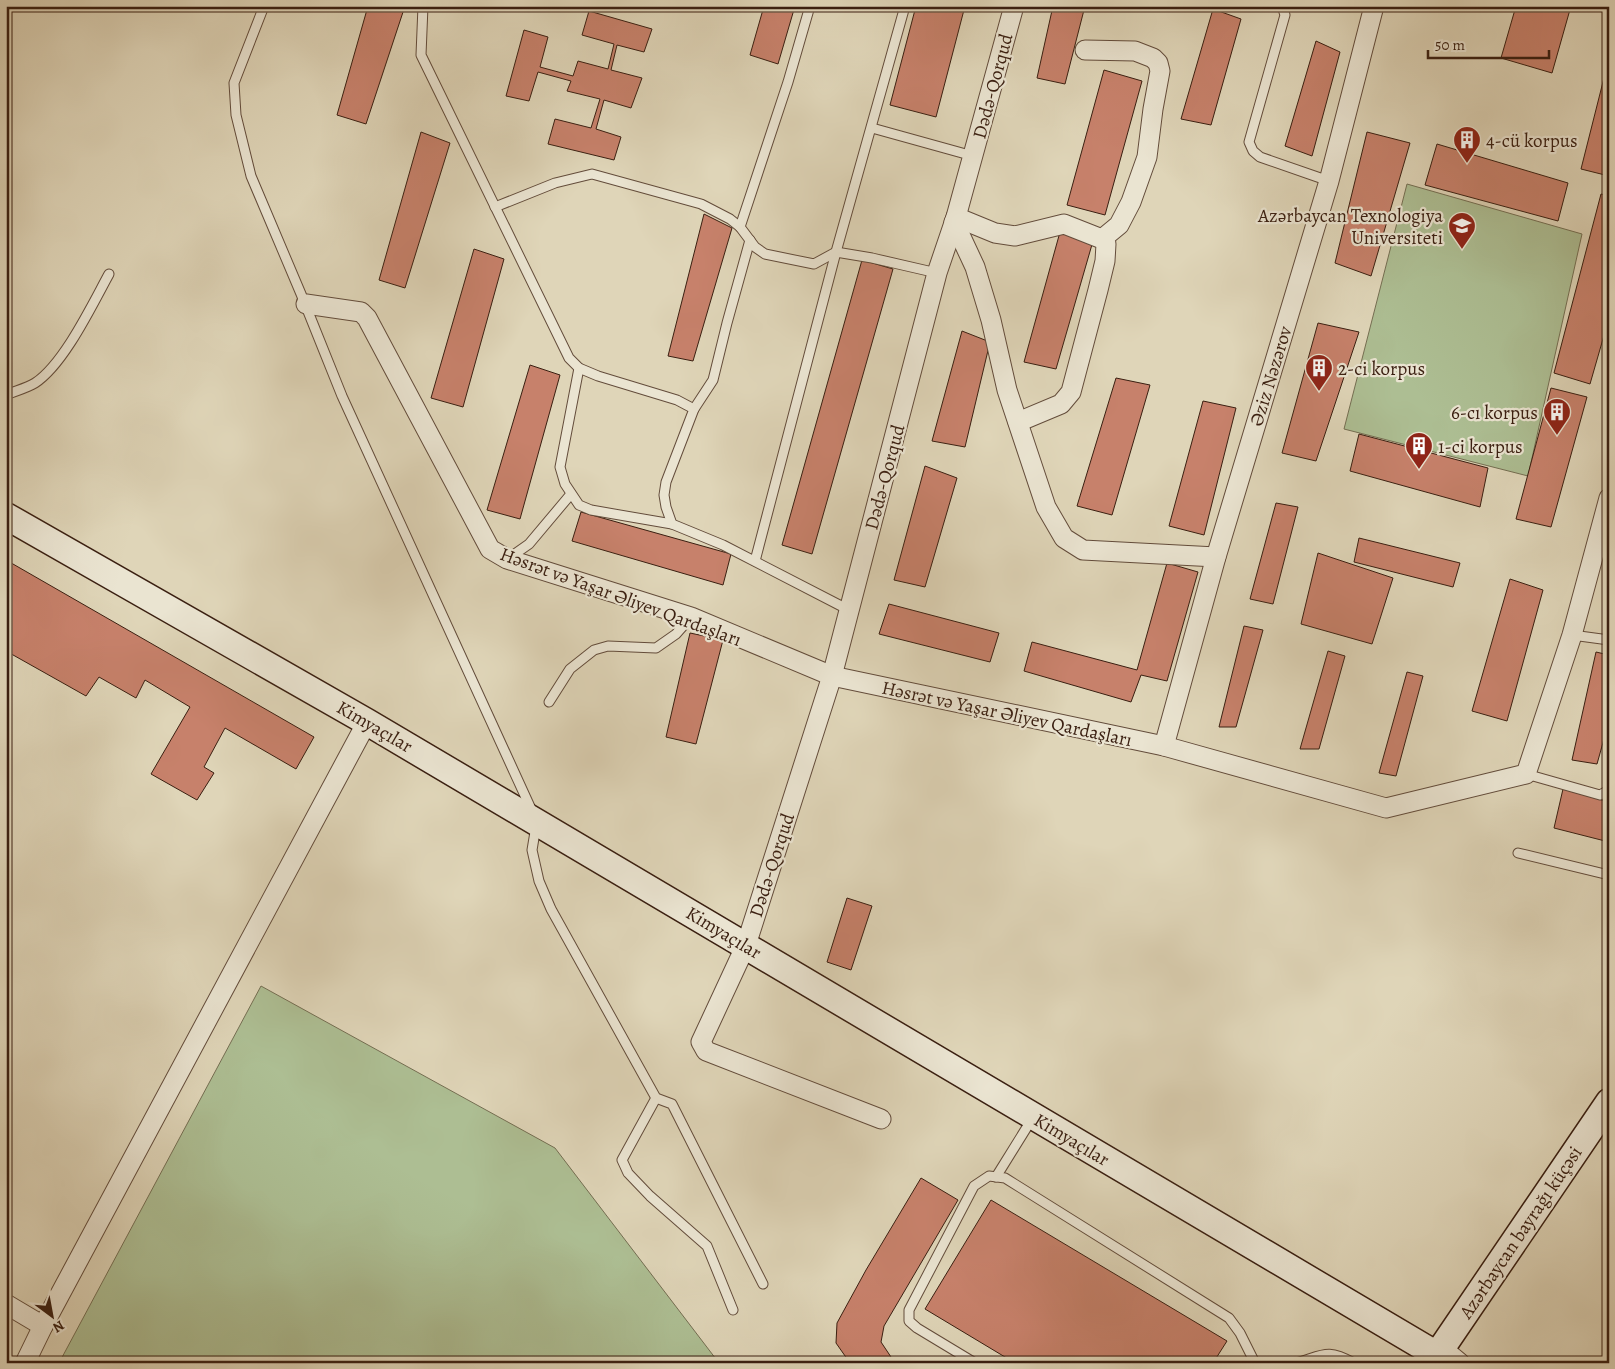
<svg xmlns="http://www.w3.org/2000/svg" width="1615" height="1369" font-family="Alegreya,serif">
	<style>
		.green { fill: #adbe93; stroke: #746e52 }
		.building { fill: #c7816b; stroke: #3a1f11 }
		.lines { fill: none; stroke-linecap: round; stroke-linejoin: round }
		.lane-casing { stroke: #634c3b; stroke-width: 11 }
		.street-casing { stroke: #634c3b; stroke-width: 21 }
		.secondary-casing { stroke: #3a1f11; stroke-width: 29 }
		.lane { stroke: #eae4d1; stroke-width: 9 }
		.street { stroke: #eae4d1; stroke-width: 19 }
		.secondary { stroke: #eae4d1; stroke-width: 26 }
		.labels { text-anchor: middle; stroke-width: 4.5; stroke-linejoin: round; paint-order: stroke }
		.street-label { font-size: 19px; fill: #3a1f11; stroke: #eae4d1 }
		.poi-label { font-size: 19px; fill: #3a1f11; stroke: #eae4d1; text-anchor: start }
	</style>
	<rect width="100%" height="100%" fill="#dfd5b8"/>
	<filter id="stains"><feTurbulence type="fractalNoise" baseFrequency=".004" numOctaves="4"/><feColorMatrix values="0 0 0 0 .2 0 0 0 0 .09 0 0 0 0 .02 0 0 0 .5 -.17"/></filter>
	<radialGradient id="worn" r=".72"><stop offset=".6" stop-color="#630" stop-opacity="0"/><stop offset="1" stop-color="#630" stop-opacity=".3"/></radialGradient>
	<g class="green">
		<path d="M1407,184L1582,234L1528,476L1344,429Z"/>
		<path d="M261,986L555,1148L719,1363H59Z"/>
	</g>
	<g class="building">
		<path d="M368,6H405L366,124L337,115Z"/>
		<path d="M764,6H795L778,64L750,55Z"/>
		<path d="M916,6H965L936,117L890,105Z"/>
		<path d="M1053,6H1085L1065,84L1037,78Z"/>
		<path d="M1516,6H1571L1552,73L1501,58Z"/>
		<path d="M1213,9L1241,19L1211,125L1181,119Z"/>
		<path d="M589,11L652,29L644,52L617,45L611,70L642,78L631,108L604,100L596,129L621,137L614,160L548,144L555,119L591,128L600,99L567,91L571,81L538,72L529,101L506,96L524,30L548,37L540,67L573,76L578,61L608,69L614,44L582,35Z"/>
		<path d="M1316,41L1340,52L1312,156L1285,146Z"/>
		<path d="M1609,58V176L1581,169Z"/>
		<path d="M1104,70L1142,81L1105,215L1067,205Z"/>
		<path d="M421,132L450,143L405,288L379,280Z"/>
		<path d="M1367,132L1410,143L1371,276L1335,263Z"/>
		<path d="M1437,144L1568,183L1558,221L1425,185Z"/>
		<path d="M1601,194L1609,196V318L1590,384L1554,373Z"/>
		<path d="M704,214L732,228L693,361L668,356Z"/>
		<path d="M1060,232L1093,241L1056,369L1024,362Z"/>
		<path d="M474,249L504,259L463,407L431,398Z"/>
		<path d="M862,260L893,269L812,554L782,545Z"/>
		<path d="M1318,323L1359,332L1316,461L1282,453Z"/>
		<path d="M962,331L990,342L965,447L932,441Z"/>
		<path d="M530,365L560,375L520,519L487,510Z"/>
		<path d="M1116,378L1150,385L1112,515L1077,506Z"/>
		<path d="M1551,388L1587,397L1551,527L1516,519Z"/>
		<path d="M1203,401L1236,408L1204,535L1169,526Z"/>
		<path d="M1359,434L1488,468L1480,507L1350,471Z"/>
		<path d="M925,466L957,478L925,587L894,580Z"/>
		<path d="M1276,503L1298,507L1273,604L1250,599Z"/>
		<path d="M581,512L731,554L723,585L572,541Z"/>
		<path d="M1359,538L1460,563L1453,587L1354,562Z"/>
		<path d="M1318,553L1393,578L1372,644L1301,624Z"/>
		<path d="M6,560L314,737L296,769L225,728L204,767L214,773L197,800L151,774L190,707L145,680L136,698L99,677L86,696L6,651Z"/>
		<path d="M1167,563L1198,572L1167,681L1141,675L1131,702L1024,671L1032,642L1137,670Z"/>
		<path d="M1510,579L1543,590L1507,721L1472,711Z"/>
		<path d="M889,604L999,633L990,662L879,634Z"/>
		<path d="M1244,626L1263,630L1236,727H1219Z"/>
		<path d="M690,633L723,640L696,744L666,737Z"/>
		<path d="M1328,651L1345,656L1319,749H1300Z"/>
		<path d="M1596,652L1609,655V721L1597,764L1572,760Z"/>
		<path d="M1407,672L1423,676L1396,776L1379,773Z"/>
		<path d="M1563,789L1609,802V842L1554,828Z"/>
		<path d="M847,898L872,906L851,970L827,962Z"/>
		<path d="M921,1178L958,1200L884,1326L881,1342L895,1363H850L836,1343L837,1323L866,1270Z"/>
		<path d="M991,1200L1227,1341L1213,1363H1015L925,1309Z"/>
	</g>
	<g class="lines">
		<defs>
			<g id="lane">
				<path d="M264,6L234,83L236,115L251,176L301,294L342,396L532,811"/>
				<path d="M423,6L421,55L569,358L579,368L598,376L677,400L694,409L666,482L664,495L666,507L672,524L723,545L849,610"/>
				<path d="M1282,6L1285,15L1249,142L1253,151L1260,157L1329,181"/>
				<path d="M872,128L973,156"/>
				<path d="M495,207L555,183L592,174L701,204L730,219L740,227L755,247L765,254L814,264L836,252L872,258L937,273"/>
				<path d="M740,227L788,82L810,6"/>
				<path d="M579,368L560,467L565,484L579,505L591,510L672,524"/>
				<path d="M6,395C15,391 27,388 35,383C64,364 92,305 109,274"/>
				<path d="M694,409L713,380L727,323L750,240"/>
				<path d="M509,558L529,544L571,494"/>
				<path d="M755,561L836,252L905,6"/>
				<path d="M1572,635L1609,640"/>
				<path d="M549,702L570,669L594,650L608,646L656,648L676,634L691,617"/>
				<path d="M1526,774L1600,795L1609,790"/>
				<path d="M536,826L532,850L539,881L551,909L656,1098L672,1104L763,1284"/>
				<path d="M1518,853L1609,875"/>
				<path d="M656,1098L622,1160L628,1173L650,1196L707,1246L733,1310"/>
				<path d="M996,1177L1032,1119"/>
				<path d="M975,1363L917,1328L909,1321V1310L974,1186L989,1176L1005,1178L1229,1318L1240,1333L1255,1363"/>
				<path d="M1296,1363C1324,1355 1326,1348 1354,1363"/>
			</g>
			<g id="street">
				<path d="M1085,50L1135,51L1153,58L1158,63L1160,71L1153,109L1147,157L1131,202L1119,225L1102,239"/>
				<path d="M956,217L995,233L1015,236L1064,224L1102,239L1106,244L1105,261L1098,290L1071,392L1061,404L1018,422"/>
				<path d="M954,222L975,267L991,320L1007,390L1046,507L1064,538L1083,550L1216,557"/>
				<path d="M306,304L361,312L367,318L490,549L507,559L691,617L832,676L1164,746L1386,808L1526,774L1572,635L1609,498"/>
				<path d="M1164,746L1216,557L1329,181L1374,6"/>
				<path d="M881,1119L706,1051L701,1042L746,945L832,676L937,273L956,217L1014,6"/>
				<path d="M6,1304L43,1326"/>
				<path d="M1442,1348L1460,1363"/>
				<path d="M25,1363L43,1326L367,722"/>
			</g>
			<path id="secondary" d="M6,516L367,722L1437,1355L1609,1102"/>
		</defs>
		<use href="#lane" class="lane-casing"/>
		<use href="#street" class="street-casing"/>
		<use href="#secondary" class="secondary-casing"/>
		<use href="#lane" class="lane"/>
		<use href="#street" class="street"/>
		<use href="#secondary" class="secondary"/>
	</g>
	<defs>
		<symbol id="building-pin" viewBox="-11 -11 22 30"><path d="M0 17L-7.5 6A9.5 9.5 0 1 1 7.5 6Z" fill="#8f2418" stroke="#eae4d1"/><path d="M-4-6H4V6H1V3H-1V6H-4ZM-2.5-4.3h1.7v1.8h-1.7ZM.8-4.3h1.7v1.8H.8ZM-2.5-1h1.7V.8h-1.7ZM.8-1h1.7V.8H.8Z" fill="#fff"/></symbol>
		<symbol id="university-pin" viewBox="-11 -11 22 30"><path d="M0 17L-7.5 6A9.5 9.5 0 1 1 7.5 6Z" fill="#8f2418" stroke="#eae4d1"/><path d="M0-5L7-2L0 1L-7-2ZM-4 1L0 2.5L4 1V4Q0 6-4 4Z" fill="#fff"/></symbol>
	</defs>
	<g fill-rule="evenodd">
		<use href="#building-pin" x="1451" y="124" width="32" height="43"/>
		<use href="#university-pin" x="1446" y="210" width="32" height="43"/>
		<use href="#building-pin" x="1303" y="352" width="32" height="43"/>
		<use href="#building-pin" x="1541" y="396" width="32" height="43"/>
		<use href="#building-pin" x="1403" y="430" width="32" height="43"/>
	</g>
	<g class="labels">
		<g class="street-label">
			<text transform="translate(992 86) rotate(-75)" y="7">Dədə-Qorqud</text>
			<text transform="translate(1270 376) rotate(-73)" y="7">Əziz Nəzərov</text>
			<text transform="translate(884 477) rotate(-75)" y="7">Dədə-Qorqud</text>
			<text transform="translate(621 596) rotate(20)" y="7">Həsrət və Yaşar Əliyev Qardaşları</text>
			<text transform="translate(1007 713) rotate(12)" y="7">Həsrət və Yaşar Əliyev Qardaşları</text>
			<text transform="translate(375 726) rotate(30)" y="7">Kimyaçılar</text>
			<text transform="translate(771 865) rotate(-72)" y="7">Dədə-Qorqud</text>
			<text transform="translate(724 932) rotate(31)" y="7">Kimyaçılar</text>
			<text transform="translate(1072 1139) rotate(31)" y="7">Kimyaçılar</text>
			<text transform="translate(1520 1232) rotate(-56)" y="7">Azərbaycan bayrağı küçəsi</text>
		</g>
		<g class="poi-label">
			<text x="1486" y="147">4-cü korpus</text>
			<text x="1443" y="222" text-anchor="end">Azərbaycan Texnologiya<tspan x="1443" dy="22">Universiteti</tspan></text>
			<text x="1338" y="375">2-ci korpus</text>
			<text x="1538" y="419" text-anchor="end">6-cı korpus</text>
			<text x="1438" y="453">1-ci korpus</text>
		</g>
	</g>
	<rect width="1615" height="1369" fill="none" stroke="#dfd5b8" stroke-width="25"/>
	<rect x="8" y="8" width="1600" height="1354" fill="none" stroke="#3a1f11" stroke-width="2.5"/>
	<rect x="12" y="12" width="1590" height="1344" fill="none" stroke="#3a1f11"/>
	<g transform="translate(52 1316) rotate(148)" stroke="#eae4d1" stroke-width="4" paint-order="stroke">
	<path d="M0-4L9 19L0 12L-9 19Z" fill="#3a1f11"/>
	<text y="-8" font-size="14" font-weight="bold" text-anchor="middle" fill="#3a1f11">N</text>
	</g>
	<path d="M1428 50v8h121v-8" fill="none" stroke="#3a1f11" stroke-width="2.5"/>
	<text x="1435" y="50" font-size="15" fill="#3a1f11" stroke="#eae4d1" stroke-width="4" paint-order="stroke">50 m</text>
	<rect width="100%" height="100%" filter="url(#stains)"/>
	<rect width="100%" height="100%" fill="url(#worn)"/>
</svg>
